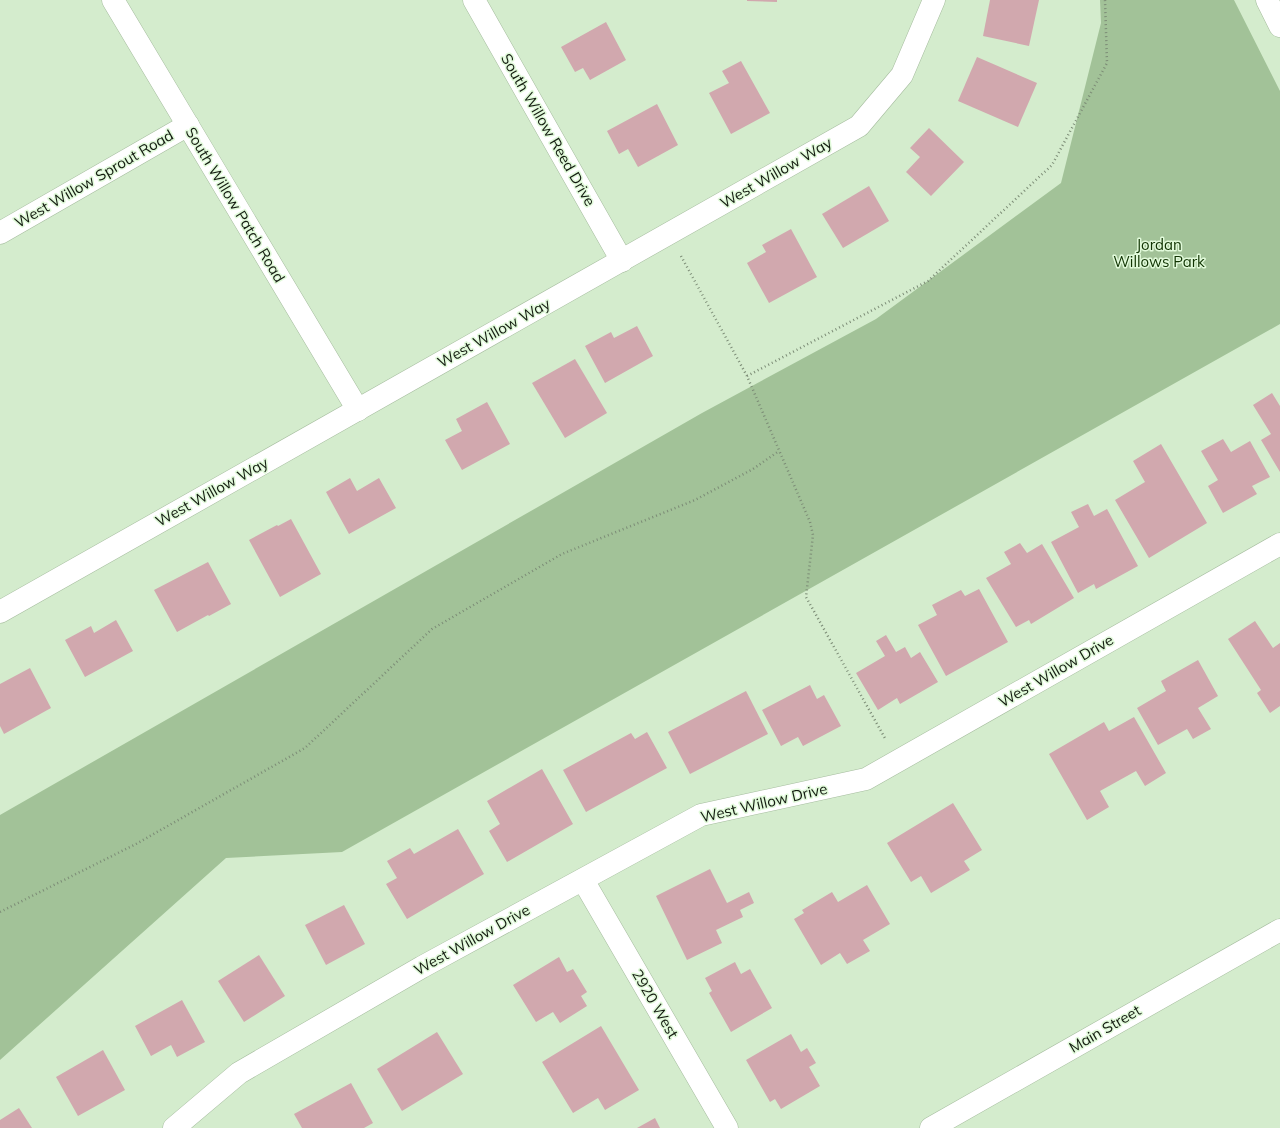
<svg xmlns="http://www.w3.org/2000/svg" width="1280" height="1128" font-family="Mulish,sans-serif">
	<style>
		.green { fill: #a2c298 }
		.building { fill: #d1a8ae }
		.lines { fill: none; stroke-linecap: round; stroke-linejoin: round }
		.street-casing { stroke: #a5bc9e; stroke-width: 23 }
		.secondary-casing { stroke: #a5bc9e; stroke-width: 23 }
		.path { stroke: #7c8c76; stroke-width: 2.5; stroke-dasharray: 1 3; stroke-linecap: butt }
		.street { stroke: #fff; stroke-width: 22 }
		.secondary { stroke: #fff; stroke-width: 22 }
		.labels { text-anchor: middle; stroke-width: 3; stroke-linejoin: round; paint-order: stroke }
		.street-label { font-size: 15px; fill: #131b10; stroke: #e1fada }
		.park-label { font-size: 15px; fill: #103302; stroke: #e1fada }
	</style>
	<rect width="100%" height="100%" fill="#d4eccd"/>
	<path class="green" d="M1100,0H1234L1280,91V324L342,852L226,858L0,1060V815L702,413L876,319L1061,183L1101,23Z"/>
	<g class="building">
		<path d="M747,0H777V2L747,1Z"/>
		<path d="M990,0H1039L1029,46L983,36Z"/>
		<path d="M606,22L626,60L590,80L583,68L575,72L561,47Z"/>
		<path d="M977,57L1037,83L1018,127L958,101Z"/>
		<path d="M741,61L770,113L731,134L709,93L729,83L722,71Z"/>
		<path d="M657,104L678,145L638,167L628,149L619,154L607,131Z"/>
		<path d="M929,128L964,162L931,196L906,172L920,157L910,148Z"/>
		<path d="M869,186L889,221L843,248L822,214Z"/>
		<path d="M791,229L817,277L769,303L747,263L766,252L762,245Z"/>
		<path d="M637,326L653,356L605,383L585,346L611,332L614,338Z"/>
		<path d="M575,359L607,413L565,438L532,383Z"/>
		<path d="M1272,393L1280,406V472L1261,440L1271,434L1253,405Z"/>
		<path d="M487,402L510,444L462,470L445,440L462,431L456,419Z"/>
		<path d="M1223,439L1231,452L1250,441L1270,477L1252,486L1257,494L1223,513L1208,486L1218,480L1201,451Z"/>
		<path d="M1161,444L1207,523L1149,558L1115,500L1145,482L1133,461Z"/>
		<path d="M350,478L357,491L379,478L396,508L349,534L326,492Z"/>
		<path d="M1088,504L1094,516L1107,509L1138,566L1096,589L1094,584L1078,593L1051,542L1079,527L1071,512Z"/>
		<path d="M291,519L321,574L280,597L249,540L277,525L278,526Z"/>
		<path d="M1020,543L1027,553L1042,544L1074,598L1031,624L1029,620L1016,627L986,578L1011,564L1004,552Z"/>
		<path d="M208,562L231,604L209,616L208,615L177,632L154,590Z"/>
		<path d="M979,589L1008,642L946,676L918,625L937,615L932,605L961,590L965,596Z"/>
		<path d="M116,620L133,651L85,677L65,640L91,626L94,633Z"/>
		<path d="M1255,621L1273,648L1280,643V706L1270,713L1257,693L1261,690L1228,639Z"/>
		<path d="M886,635L896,652L905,647L911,658L920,652L938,682L900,704L897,698L878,710L856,673L885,656L876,641Z"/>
		<path d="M1198,660L1218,696L1198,708L1211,729L1193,739L1187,729L1158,745L1137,708L1166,691L1161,681Z"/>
		<path d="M30,668L51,708L4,734L0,726V684Z"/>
		<path d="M810,685L817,699L824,695L841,726L803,746L798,737L781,746L762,710Z"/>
		<path d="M746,691L768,734L690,774L668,732Z"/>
		<path d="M1134,717L1166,773L1145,786L1136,771L1100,791L1109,807L1087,820L1049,754L1104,722L1109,731Z"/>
		<path d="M647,732L667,768L586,812L563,770L631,733L635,739Z"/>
		<path d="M542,769L573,824L507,862L489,831L500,824L487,801Z"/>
		<path d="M953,803L982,850L964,861L970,870L931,893L921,876L911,882L887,843Z"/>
		<path d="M458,829L484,874L407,919L386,884L397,878L387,861L410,848L414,854Z"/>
		<path d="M710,869L727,903L749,892L754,903L740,910L743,917L716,930L722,943L687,960L656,896Z"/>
		<path d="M867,885L890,924L863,940L870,951L847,964L840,953L821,965L794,919L804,913L802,910L832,892L838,902Z"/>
		<path d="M344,905L365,944L326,965L305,925Z"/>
		<path d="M259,955L285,996L244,1022L218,981Z"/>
		<path d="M559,957L567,972L573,969L587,992L581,996L587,1006L560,1023L553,1012L536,1022L513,985Z"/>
		<path d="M735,962L741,974L750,969L772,1008L731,1032L709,993L712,991L705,978Z"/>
		<path d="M182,1000L205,1042L177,1057L171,1045L151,1056L135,1026Z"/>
		<path d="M601,1026L639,1090L605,1110L598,1098L573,1113L542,1062Z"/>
		<path d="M437,1032L463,1074L402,1111L377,1069Z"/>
		<path d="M791,1034L801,1052L807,1048L816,1063L809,1067L820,1086L781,1109L775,1099L770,1102L746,1060Z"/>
		<path d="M103,1050L125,1090L78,1116L56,1077Z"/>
		<path d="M351,1083L373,1123L364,1128H302L294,1114Z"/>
		<path d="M19,1108L32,1128H0V1120Z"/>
		<path d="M655,1118L660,1128H637Z"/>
	</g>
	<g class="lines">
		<defs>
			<g id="street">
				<path d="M113,0L358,410"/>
				<path d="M474,0L622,261"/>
				<path d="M1267,0L1280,26"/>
				<path d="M0,233L188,125"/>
				<path d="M0,612L859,126L902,75L934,0"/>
				<path d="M583,880L727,1128"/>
				<path d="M174,1128L239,1073L422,967L701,815L866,779L1280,544"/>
			</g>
			<path id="secondary" d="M931,1128L1280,930"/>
		</defs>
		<use href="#street" class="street-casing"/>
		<use href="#secondary" class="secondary-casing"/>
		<g class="path">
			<path d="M681,256L747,376L810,522L813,535L806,597L886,740"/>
			<path d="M747,376L928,281L1052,165L1107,63L1105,0"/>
			<path d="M0,912L136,844L305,748L432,629L562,554L695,500L753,469L779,451"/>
		</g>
		<use href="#street" class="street"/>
		<use href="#secondary" class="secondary"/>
	</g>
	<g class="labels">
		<g class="street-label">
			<text transform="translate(548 130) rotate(60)" y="5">South Willow Reed Drive</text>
			<text transform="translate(776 173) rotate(-30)" y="5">West Willow Way</text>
			<text transform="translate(94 179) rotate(-30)" y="5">West Willow Sprout Road</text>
			<text transform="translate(235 205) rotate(59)" y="5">South Willow Patch Road</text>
			<text transform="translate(494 333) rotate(-29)" y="5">West Willow Way</text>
			<text transform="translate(212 492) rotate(-29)" y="5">West Willow Way</text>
			<text transform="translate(1056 671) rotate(-30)" y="5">West Willow Drive</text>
			<text transform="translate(764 803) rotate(-13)" y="5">West Willow Drive</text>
			<text transform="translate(472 940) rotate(-29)" y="5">West Willow Drive</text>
			<text transform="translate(655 1004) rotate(60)" y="5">2920 West</text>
			<text transform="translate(1105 1029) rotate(-30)" y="5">Main Street</text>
		</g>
		<g class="park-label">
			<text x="1159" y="250">Jordan<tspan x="1159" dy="17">Willows Park</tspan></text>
		</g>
	</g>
</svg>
